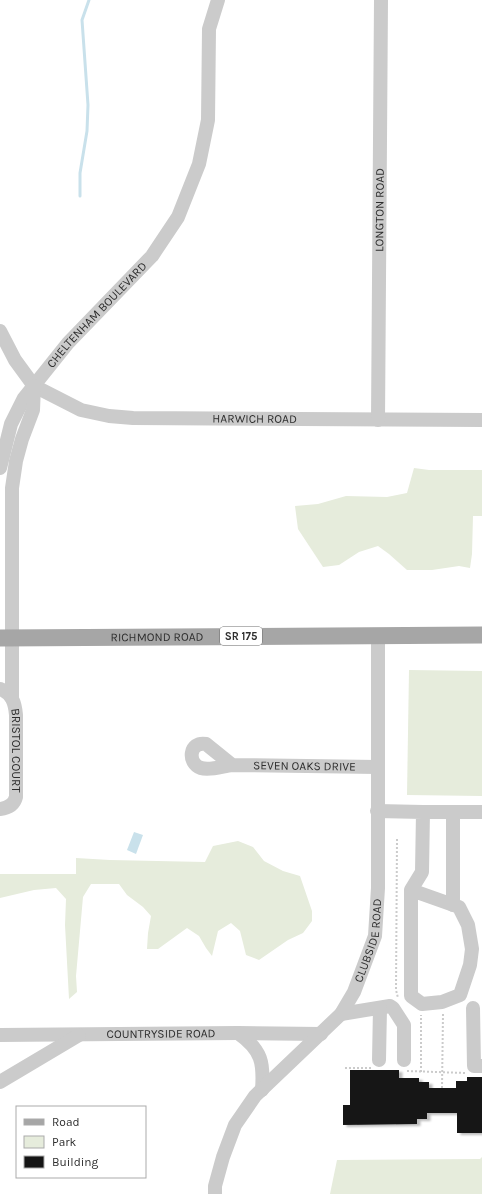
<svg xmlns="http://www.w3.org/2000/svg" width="482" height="1194" font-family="Karla,sans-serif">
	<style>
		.green { fill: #e6ecdc }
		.water { fill: #c9e1eb }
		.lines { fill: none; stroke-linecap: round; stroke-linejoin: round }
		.stream { stroke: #c9e1eb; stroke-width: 3 }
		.building { fill: #151515; filter: url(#shadow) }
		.path { stroke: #cbcbcb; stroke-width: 2; stroke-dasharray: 2 2; stroke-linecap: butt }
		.minor { stroke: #cbcbcb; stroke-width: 14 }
		.major { stroke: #a6a6a6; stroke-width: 17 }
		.labels { text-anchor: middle; stroke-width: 4; stroke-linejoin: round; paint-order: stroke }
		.shield { fill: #fff; stroke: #6d6d6d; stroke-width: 1 }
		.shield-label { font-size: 11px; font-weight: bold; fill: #2e2e2e }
		.street-label { font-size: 12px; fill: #2e2e2e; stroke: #fff }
	</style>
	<defs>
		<filter id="shadow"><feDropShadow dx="3.5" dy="2" stdDeviation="1" flood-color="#0004"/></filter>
	</defs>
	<rect width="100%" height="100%" fill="#fff"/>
	<g class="green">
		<path d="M414,468L429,470H482V516H473L472,554L470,568L459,566L432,570H407L389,554L378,546L359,552L339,565L323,567L298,529L295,506L318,504L346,496L387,497L407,493Z"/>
		<path d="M409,670L482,671V796L407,795Z"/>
		<path d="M238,841L253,847L264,861L283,871L300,876L312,911V921L303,933L288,940L259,960L246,955L240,931L231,923L218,931L212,956L206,948L199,936L187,928L158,949H147L148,933L151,916L143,907L127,895L119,884H91L83,897L76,976L77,992L69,999L65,925L66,899L56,888L34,890L0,898V874H76V858L110,860L205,862L213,846Z"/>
		<path d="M482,1157V1194H330L337,1160L480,1159Z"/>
	</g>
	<path class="water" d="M134,832L143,835L136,854L127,850Z"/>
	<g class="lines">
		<path class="stream" d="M80,196V173L87,131L88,105L82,20L89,0"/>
	</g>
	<path class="building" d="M350,1070H399V1078H419V1082H429V1088H456V1081H467V1077H482V1133H457V1113H427V1119H417V1124L343,1125V1105H350Z"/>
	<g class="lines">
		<g class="path">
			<path d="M397,839L396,990L398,998"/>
			<path d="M345,1068H371"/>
			<path d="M407,1071L465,1073"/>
			<path d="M421,1072V1015"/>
			<path d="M442,1088L443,1014"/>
		</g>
		<g class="minor">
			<path id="s1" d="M0,331L15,360L34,386L81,410L109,416L133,418L482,420"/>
			<path id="s2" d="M378,420L381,0"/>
			<path id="s3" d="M0,468L11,424L24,398L68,343L152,256L178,217L199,164L208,120L209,29L218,0"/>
			<path id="s4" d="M0,689C12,693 15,703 16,715V797C14,805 8,808 0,809"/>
			<path d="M12,698V488L16,461L22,439L33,410L34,386"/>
			<path id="s5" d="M232,765C223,766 210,771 201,768C187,763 189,741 206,744L232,765L377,767"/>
			<path d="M377,811L423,812L422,872L411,890V996L422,1004L442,1002L460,995L470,965L472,949L468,925L459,907L411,890"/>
			<path d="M423,812H482"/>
			<path d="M453,905V813"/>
			<path d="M473,1008L474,1066H482"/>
			<path d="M341,1014L390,1006L393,1008L404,1025V1060"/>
			<path d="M238,1033C262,1050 264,1063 262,1090"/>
			<path id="s6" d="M0,1035L238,1033L321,1034"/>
			<path d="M379,1060L380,1008"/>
			<path d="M0,1082L79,1035"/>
			<path id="s7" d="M215,1194V1186L223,1157L235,1125L255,1096L341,1014L354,992L375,936L378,888V635"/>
		</g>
		<path class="major" id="s8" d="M0,638L482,635"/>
	</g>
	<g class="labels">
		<rect class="shield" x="220" y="627" width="42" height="18" rx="3"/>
		<g class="shield-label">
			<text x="241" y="640">SR 175</text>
		</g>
		<g class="street-label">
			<text dy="4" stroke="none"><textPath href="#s2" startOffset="210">LONGTON ROAD</textPath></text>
			<text dy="4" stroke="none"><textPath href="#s3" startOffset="185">CHELTENHAM BOULEVARD</textPath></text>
			<text dy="4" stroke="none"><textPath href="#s1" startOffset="292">HARWICH ROAD</textPath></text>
			<text dy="4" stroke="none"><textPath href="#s8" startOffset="157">RICHMOND ROAD</textPath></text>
			<text dy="4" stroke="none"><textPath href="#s4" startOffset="68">BRISTOL COURT</textPath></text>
			<text dy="4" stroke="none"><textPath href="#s5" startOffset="175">SEVEN OAKS DRIVE</textPath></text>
			<text dy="4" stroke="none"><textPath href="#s7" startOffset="306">CLUBSIDE ROAD</textPath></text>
			<text dy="4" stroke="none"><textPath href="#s6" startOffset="161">COUNTRYSIDE ROAD</textPath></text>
		</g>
	</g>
	<rect x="16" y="1106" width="130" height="72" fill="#ffffff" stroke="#ababab"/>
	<rect x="24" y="1119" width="20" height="6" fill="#a6a6a6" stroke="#ababab"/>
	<text x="52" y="1126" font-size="12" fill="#2e2e2e">Road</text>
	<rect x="24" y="1136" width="20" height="12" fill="#e6ecdc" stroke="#ababab"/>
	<text x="52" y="1146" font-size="12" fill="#2e2e2e">Park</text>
	<rect x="24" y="1156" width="20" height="12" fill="#151515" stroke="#ababab"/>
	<text x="52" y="1166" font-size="12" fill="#2e2e2e">Building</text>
</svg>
